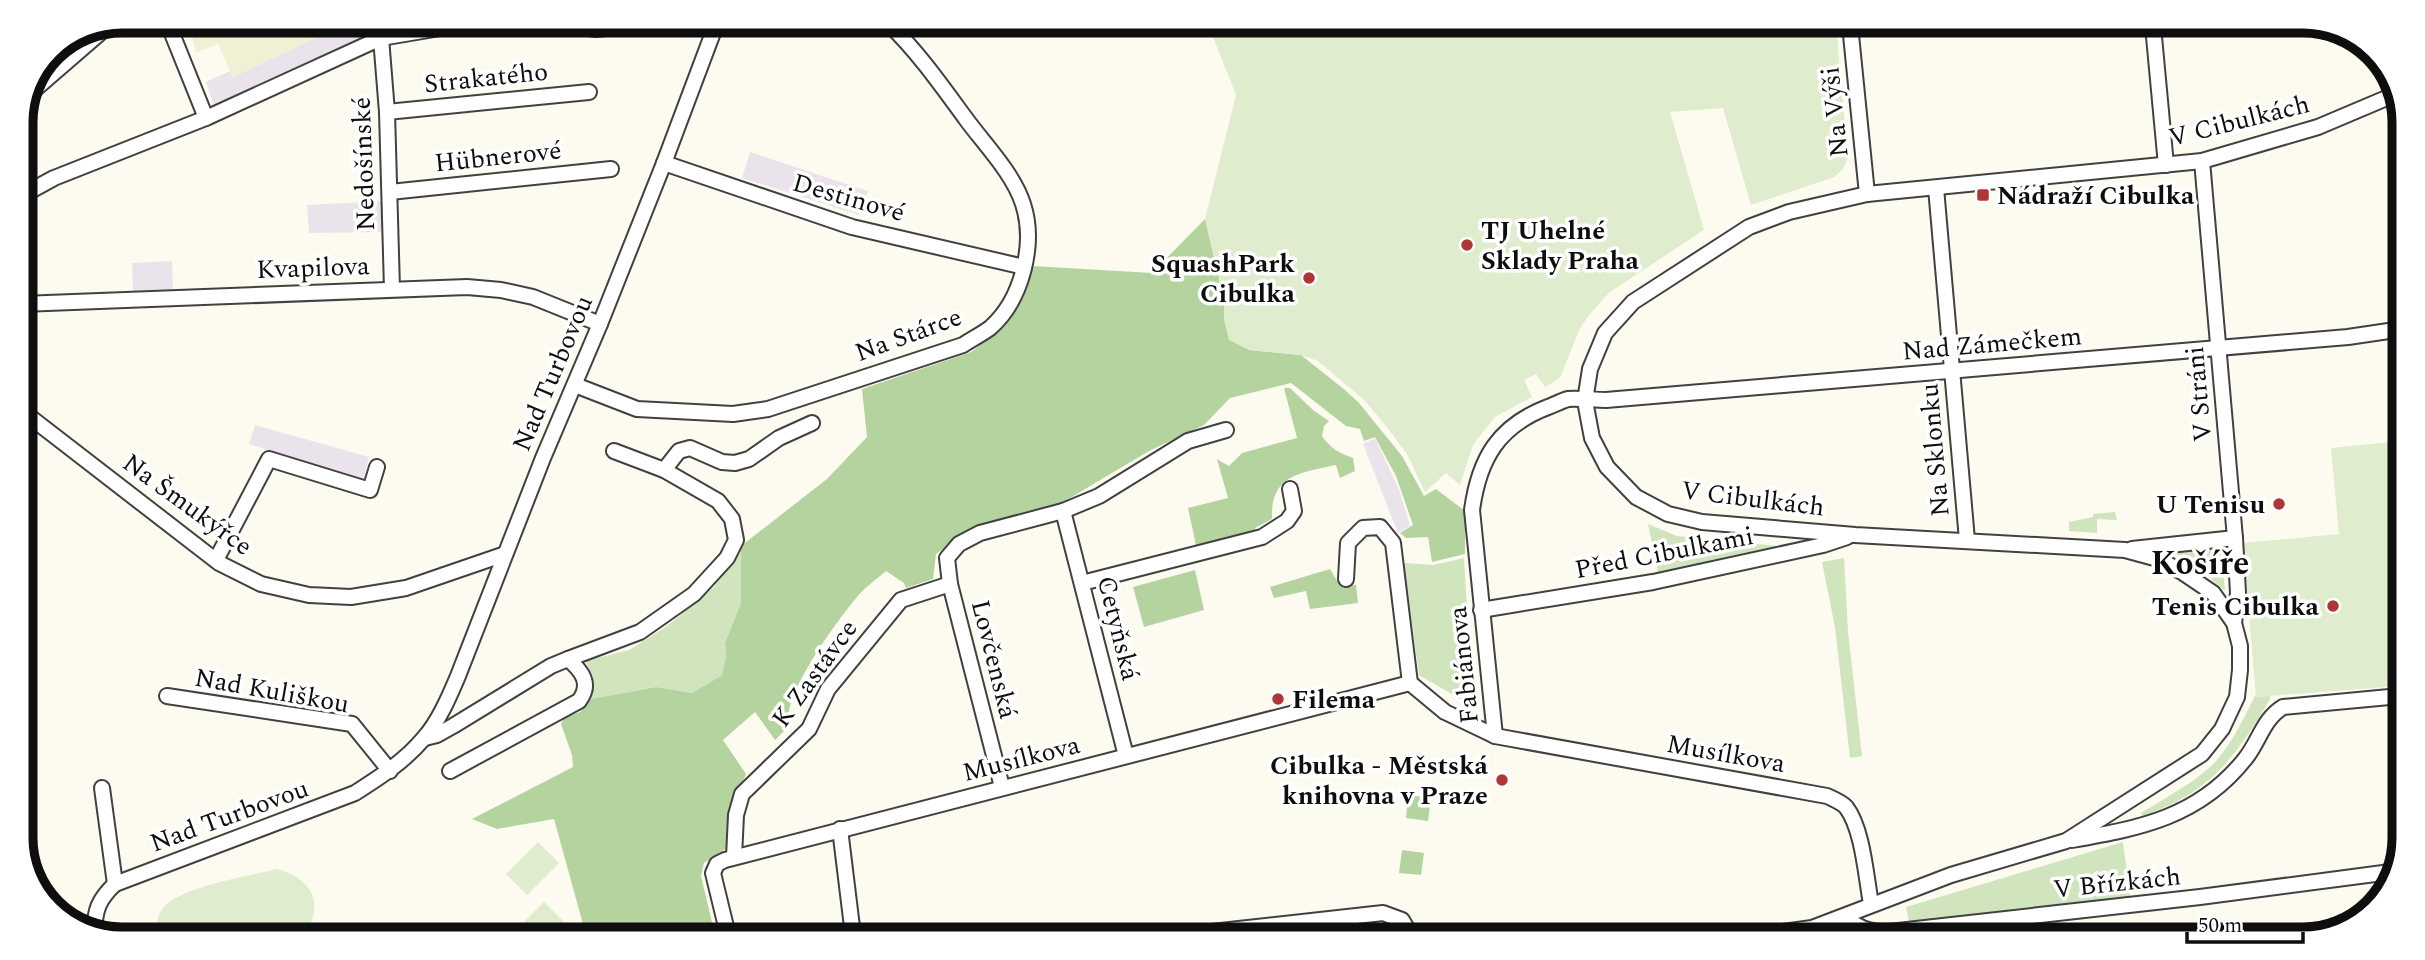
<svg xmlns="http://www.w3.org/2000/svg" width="2425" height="960" font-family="Spectral,serif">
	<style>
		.industrial { fill: #ebe3eb }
		.farmland { fill: #f1f0d3 }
		.green { fill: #d0e4be }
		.forest { fill: #b4d39f }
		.pitch { fill: #e0ecce }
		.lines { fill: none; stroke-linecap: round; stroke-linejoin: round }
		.minor-casing { stroke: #414141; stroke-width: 18 }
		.minor { stroke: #fff; stroke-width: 14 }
		.poi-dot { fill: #ae3636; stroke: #fff; stroke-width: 2.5 }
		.labels { text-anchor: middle; stroke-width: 7; stroke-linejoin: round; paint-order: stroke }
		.street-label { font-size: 26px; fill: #0e0e0e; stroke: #fff }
		.poi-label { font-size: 26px; font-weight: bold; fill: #0e0e0e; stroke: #fff; text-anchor: end }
		.district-label { font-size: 33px; font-weight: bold; fill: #0e0e0e; stroke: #fff }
		.rim { fill: none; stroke: #0e0e0e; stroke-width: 9 }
	</style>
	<rect width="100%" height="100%" fill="#fdfbf0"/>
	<g class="industrial">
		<path d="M349,22H417L395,27L337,50L214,106L206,82L230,71L233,77Z"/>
		<path d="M750,152L868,191L859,215L742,178Z"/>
		<path d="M384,201V232L309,233L307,205Z"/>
		<path d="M172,261L173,292L133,293L132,263Z"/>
		<path d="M255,425L369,457L363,480L249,444Z"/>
		<path d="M1375,438L1400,492L1410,526L1398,533L1363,444Z"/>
	</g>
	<path class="farmland" d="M189,21L349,22L233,77L218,44L196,53Z"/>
	<g class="green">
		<path d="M2115,512L2117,520L2097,519V533L2069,531V522L2093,517V514Z"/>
		<path d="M1648,524L1677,536L1788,547L1658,572Z"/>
		<path d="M2221,545L2225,591L2193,562L2170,551Z"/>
		<path d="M741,546V603L725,643L726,657L722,675L692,693L656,687L591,699L593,676L585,661L629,650L666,627L714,587Z"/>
		<path d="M1464,558L1472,698L1467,703L1419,675L1404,563L1433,565Z"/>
		<path d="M1844,558L1848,631L1862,756L1850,758L1835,627L1822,562Z"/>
		<path d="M2256,694V697L2270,696V699C2236,757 2209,794 2142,816L2141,813C2166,797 2197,782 2217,760C2234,740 2244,717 2256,694Z"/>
		<path d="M2123,842L2130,896L1909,922L1906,907Z"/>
	</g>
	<g class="forest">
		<path d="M1205,219L1224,299V320L1249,350L1301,355L1345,390L1359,403L1402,456L1424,496L1436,489L1465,511V554L1432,562L1428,537L1406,538L1400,533L1413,525L1396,476L1375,437L1364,441L1360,429L1346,426L1291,383L1230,398L1204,425L1149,451L1060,504L975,526L936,554L933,579L906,588L904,583L886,571C877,579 865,587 857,597C837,621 781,696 789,726L775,740L755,712L723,740L746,774L736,798L728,847L704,863L701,876L715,935H586L554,819L497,829L472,819L573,767L572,755L561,724L564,718L580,712L591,699L656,687L692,693L722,675L726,657L725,643L741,603V546L827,479L867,437L862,389L971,352L999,330L1014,313L1024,293L1033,266L1152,273Z"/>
		<path d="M1284,388H1290L1313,410L1329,421L1324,426L1322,436C1330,448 1339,453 1353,458L1355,471L1340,478L1336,465C1301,473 1270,474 1272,519L1255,528L1257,534L1197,550L1188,508L1228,498L1217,459L1229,466L1242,453L1297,438Z"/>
		<path d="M1330,569L1339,584L1356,585L1358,603L1310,609L1306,591L1274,598L1270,587Z"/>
		<path d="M1195,570L1204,610L1144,627L1133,587Z"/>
		<path d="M1408,795L1431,798L1428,821L1406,818Z"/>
		<path d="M1402,850L1424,853L1421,875L1399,873Z"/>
	</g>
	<g class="pitch">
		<path d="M1208,24L1836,25L1848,158L1842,170L1834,177L1751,205L1723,108L1670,112L1704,230L1610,292L1590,314L1580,328L1560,378L1545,387L1536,374L1524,380L1532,397L1495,417L1473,445L1460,485L1446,473L1425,492L1407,454L1386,426L1364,400L1318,361L1301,355L1249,350L1229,340L1224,320V298L1205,219L1236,95Z"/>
		<path d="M2401,441L2400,686L2256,697L2243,543L2339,534L2331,448Z"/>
		<path d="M538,842L559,863L527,895L506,874Z"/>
		<path d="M277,869C311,877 326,905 304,934H156C156,922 158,911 167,904C187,886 250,876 277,869Z"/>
		<path d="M544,902L577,935H511Z"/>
	</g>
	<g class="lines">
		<defs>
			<g id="minor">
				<path d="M167,21L206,118"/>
				<path d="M539,22L596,29L668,22"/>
				<path d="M1850,25L1867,194"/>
				<path d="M2153,26L2166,165"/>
				<path d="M381,38L387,112L392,289"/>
				<path d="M33,91L107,27"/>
				<path d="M387,112L589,92"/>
				<path d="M2202,161L2235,538L2238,593L2234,623"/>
				<path d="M664,163L852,227L1024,267"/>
				<path d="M1936,188L1967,540"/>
				<path d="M390,192L611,169"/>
				<path d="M21,199L32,190L54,178L206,118L381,38L470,23L498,22"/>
				<path d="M21,304L467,287L501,290L533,297L600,324"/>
				<path d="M575,385L637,409L733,414L768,409L963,345C972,339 982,334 990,328C1022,300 1036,244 1023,204C1013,173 985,145 966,119C941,85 918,52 888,23"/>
				<path d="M21,410L219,563L261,584L309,595L351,597L406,588L505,554"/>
				<path d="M614,451L664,470L679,451L690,448L722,462L735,463L749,459L779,438L812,423"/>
				<path d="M1063,511L1126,756"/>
				<path d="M2132,549L2235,538"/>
				<path d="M216,560L269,459L370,490L377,467"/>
				<path d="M1346,579L1348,543L1363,528L1380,527L1393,543L1410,683L1445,712L1495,736L1827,796C1833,799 1841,802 1846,807C1863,829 1866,877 1871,904"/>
				<path d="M1082,583L1262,537L1287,521L1294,511L1290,489"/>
				<path d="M1481,610L1653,582L1823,545L1847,537"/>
				<path d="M568,659L640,632L694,594L727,558L736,540L732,519L718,501L664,470"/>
				<path d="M167,696L352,724L390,771"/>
				<path d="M1495,736L1472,510C1479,459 1498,426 1548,407C1554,405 1561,401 1568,399C1578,398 1594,400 1606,400L2348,337L2402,329"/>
				<path d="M425,738L437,735L453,726L551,666L568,659C582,671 592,684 579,701L450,771"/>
				<path d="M1002,787L950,584L947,558L959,544L980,533L1063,511L1099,496L1188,441L1226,430"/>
				<path d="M102,788L115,884"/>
				<path d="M840,829L853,935"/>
				<path d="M2072,840C2141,828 2199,817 2245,759C2259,742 2263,719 2283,707L2400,696"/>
				<path d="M734,857L736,815L742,794L809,729L828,689L901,600L950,584"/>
				<path d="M1846,916C1860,932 1877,933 1898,931L2200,897L2398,871"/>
				<path d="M94,933C95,910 98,900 115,884L355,793C380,777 405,761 424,738C439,721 449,697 458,676L543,458L600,324L664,163L717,22"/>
				<path d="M728,935L713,873L717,864L725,860L1410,683"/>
				<path d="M1175,936L1383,913L1402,920L1412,937"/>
				<path d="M1739,938L1812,928L1951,875L2066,841L2202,754L2222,729L2237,697L2240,670V646L2234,623L2213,593L2182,572L2158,559L2125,550L1855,535L1702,522L1668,514L1636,497L1607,467L1592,438L1585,401L1590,369L1605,333L1633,302L1749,227L1789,212L1867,194L2202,161L2318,127L2396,94"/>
			</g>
		</defs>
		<use href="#minor" class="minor-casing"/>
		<use href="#minor" class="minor"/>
	</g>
	<g class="poi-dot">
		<rect x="1976" y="188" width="14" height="14" rx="3.5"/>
		<circle cx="1467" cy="245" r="7"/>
		<circle cx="1309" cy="278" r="7"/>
		<circle cx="2279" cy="504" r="7"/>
		<circle cx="2333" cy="606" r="7"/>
		<circle cx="1278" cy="699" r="7"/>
		<circle cx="1502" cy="780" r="7"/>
	</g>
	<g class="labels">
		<g class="street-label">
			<text transform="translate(486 77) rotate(-6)" y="9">Strakatého</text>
			<text transform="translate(1834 112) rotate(-96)" y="9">Na Výši</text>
			<text transform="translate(2239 120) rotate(-14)" y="9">V Cibulkách</text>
			<text transform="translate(498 156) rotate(-6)" y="9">Hübnerové</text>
			<text transform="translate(363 164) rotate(-92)" y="9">Nedošínské</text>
			<text transform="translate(849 197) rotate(16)" y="9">Destinové</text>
			<text transform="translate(313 267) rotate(-2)" y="9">Kvapilova</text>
			<text transform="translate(908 334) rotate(-20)" y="9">Na Stárce</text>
			<text transform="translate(1992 343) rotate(-5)" y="9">Nad Zámečkem</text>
			<text transform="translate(552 373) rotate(-67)" y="9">Nad Turbovou</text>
			<text transform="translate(2198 394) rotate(-95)" y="9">V Stráni</text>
			<text transform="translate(1934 450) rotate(-95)" y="9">Na Sklonku</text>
			<text transform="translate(1753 498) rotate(7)" y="9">V Cibulkách</text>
			<text transform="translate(188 504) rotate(36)" y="9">Na Šmukýřce</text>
			<text transform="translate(1664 552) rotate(-11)" y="9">Před Cibulkami</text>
			<text transform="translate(1119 628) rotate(76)" y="9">Cetyňská</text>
			<text transform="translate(995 659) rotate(76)" y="9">Lovčenská</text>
			<text transform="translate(1463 665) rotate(-96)" y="9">Fabiánova</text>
			<text transform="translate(814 673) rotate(-54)" y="9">K Zastávce</text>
			<text transform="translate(272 690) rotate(10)" y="9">Nad Kuliškou</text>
			<text transform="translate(1726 753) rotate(10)" y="9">Musílkova</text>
			<text transform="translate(1021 758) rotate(-14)" y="9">Musílkova</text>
			<text transform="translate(229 815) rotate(-20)" y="9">Nad Turbovou</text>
			<text transform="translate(2117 882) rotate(-6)" y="9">V Břízkách</text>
		</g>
		<g class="poi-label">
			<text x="1997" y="204" text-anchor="start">Nádraží Cibulka</text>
			<text x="1481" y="239" text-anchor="start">TJ Uhelné<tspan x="1481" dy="30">Sklady Praha</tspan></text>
			<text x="1295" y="272">SquashPark<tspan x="1295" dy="30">Cibulka</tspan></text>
			<text x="2265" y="513">U Tenisu</text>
			<text x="2319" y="615">Tenis Cibulka</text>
			<text x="1292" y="708" text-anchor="start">Filema</text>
			<text x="1488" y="774">Cibulka - Městská<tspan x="1488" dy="30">knihovna v Praze</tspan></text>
		</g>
		<g class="district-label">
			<text x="2200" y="574">Košíře</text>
		</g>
	</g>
	<path d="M0 0H2425V960H0ZM122 33H2303A89 89 0 0 1 2392 122V838A89 89 0 0 1 2303 927H122A89 89 0 0 1 33 838V122A89 89 0 0 1 122 33Z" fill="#fff" fill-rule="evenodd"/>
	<path class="rim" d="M122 33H2303A89 89 0 0 1 2392 122V838A89 89 0 0 1 2303 927H122A89 89 0 0 1 33 838V122A89 89 0 0 1 122 33Z"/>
	<path d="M2187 932v10h116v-10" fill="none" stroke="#0e0e0e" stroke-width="3.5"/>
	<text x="2198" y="932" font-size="21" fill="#0e0e0e" stroke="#ffffff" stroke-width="5" paint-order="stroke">50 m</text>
</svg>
